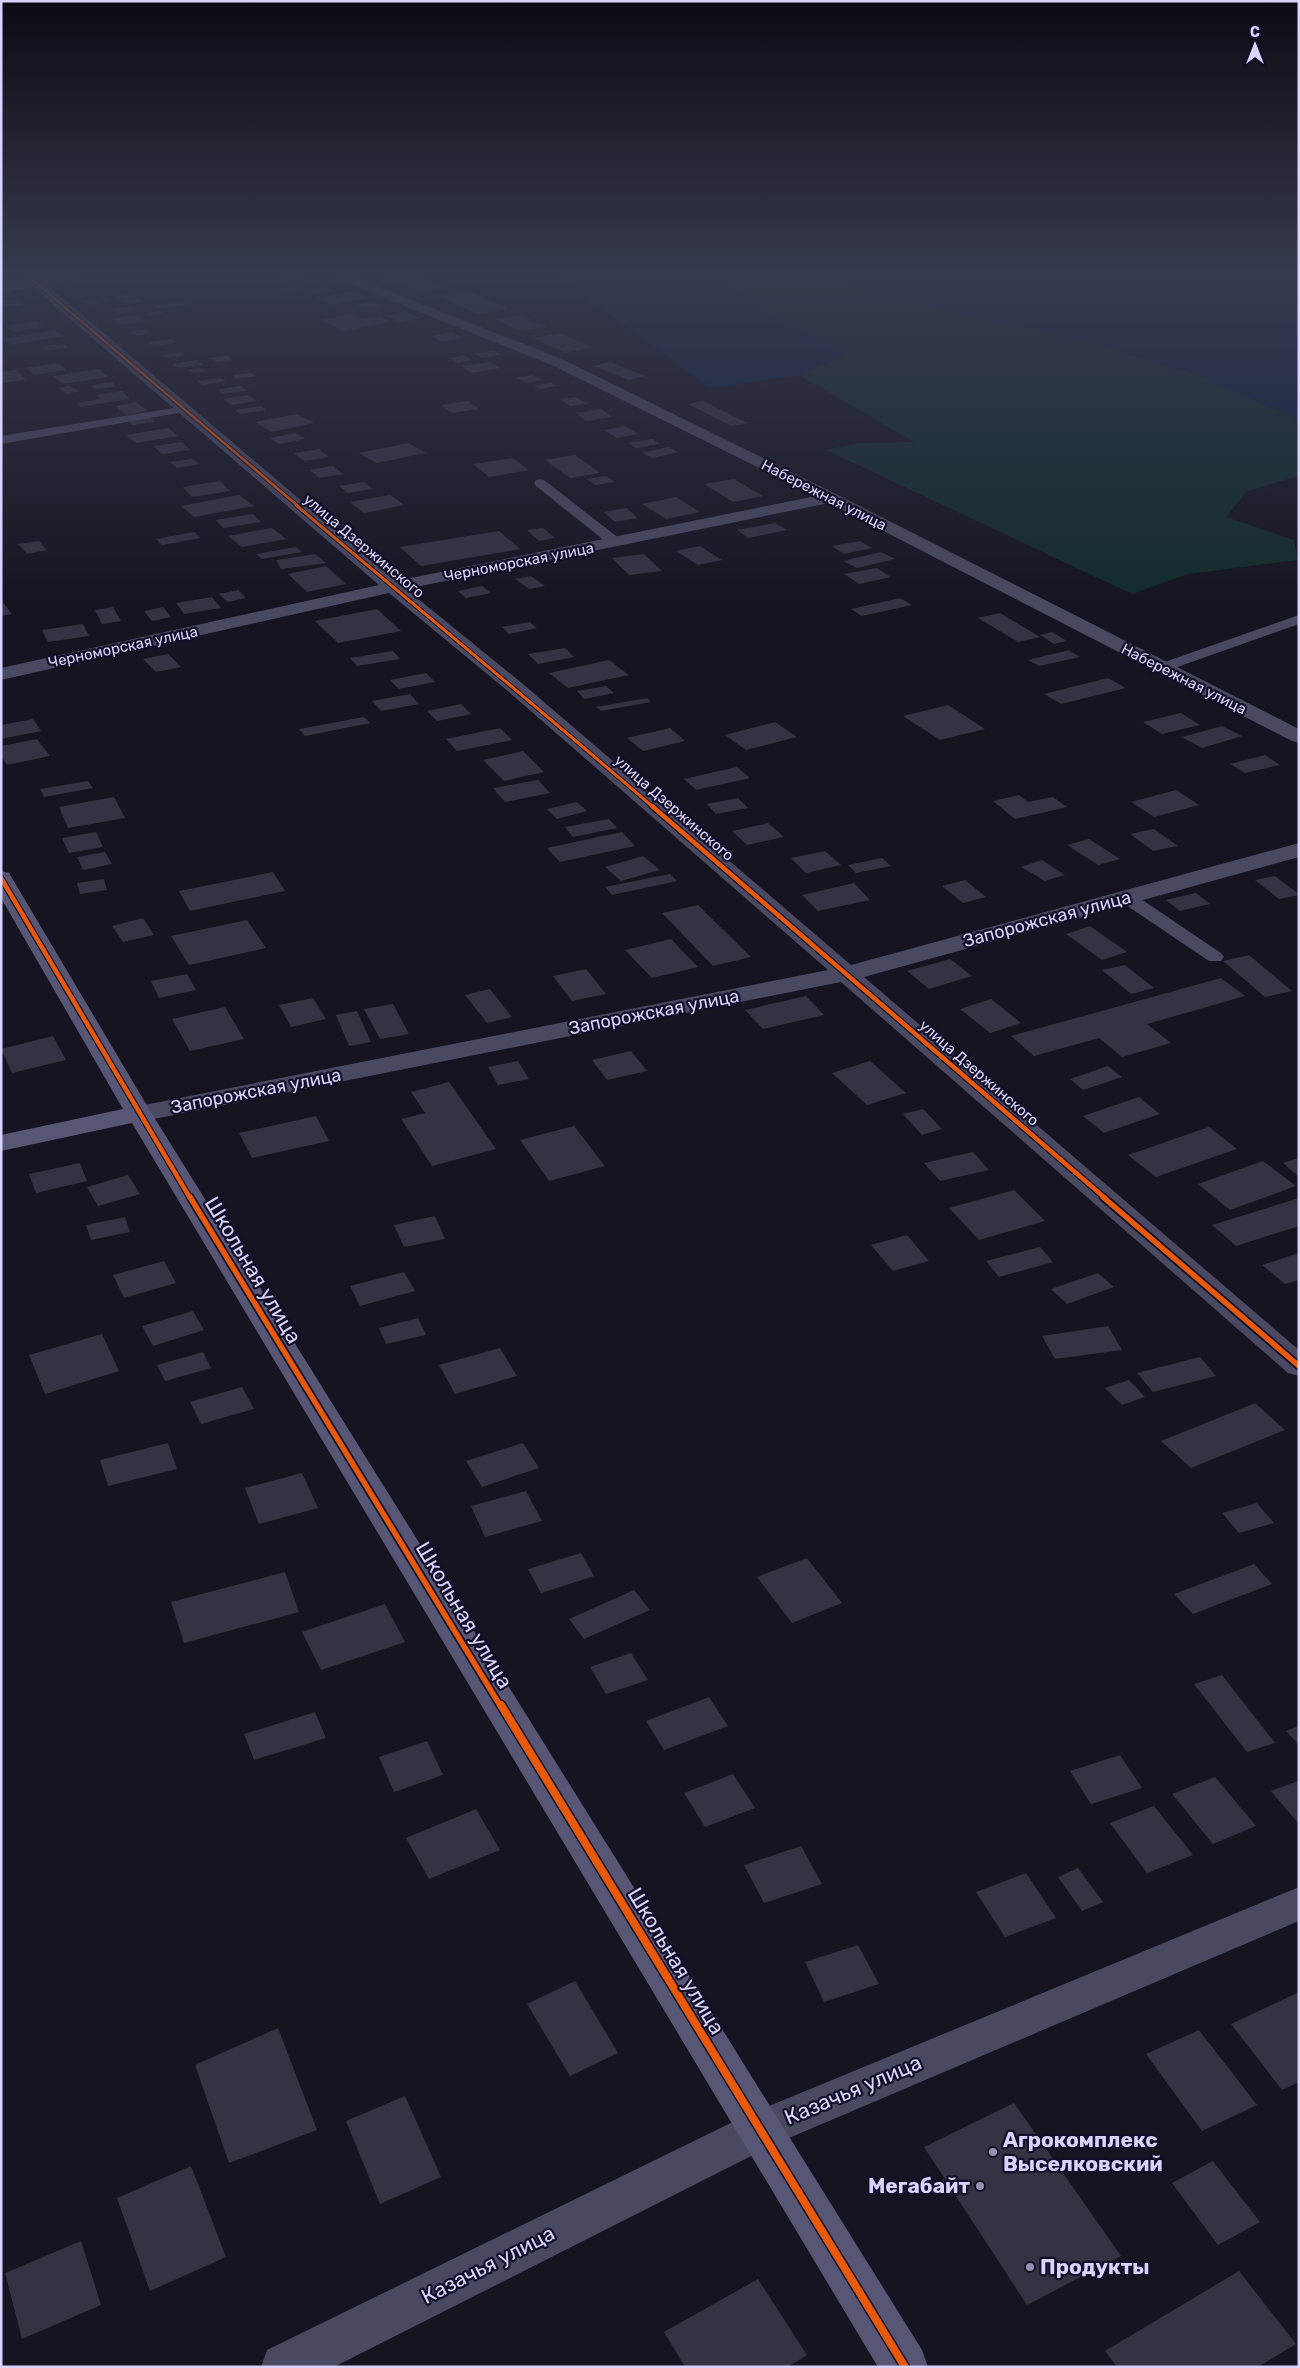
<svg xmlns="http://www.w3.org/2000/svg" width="1300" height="2368" font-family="Rubik,sans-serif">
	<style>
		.green { fill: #132c2d }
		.water { fill: #0d2144 }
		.building { fill: #343243 }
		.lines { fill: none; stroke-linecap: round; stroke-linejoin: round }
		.lane { fill: #4a4962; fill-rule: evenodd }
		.street { fill: #4a4962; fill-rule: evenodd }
		.secondary { fill: #575674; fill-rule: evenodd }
		.cycleway-far4-casing { stroke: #130f26; stroke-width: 4.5 }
		.cycleway-far3-casing { stroke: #130f26; stroke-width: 5 }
		.cycleway-far2-casing { stroke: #130f26; stroke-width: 7 }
		.cycleway-far1-casing { stroke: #130f26; stroke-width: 9 }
		.cycleway-casing { stroke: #130f26; stroke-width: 11 }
		.cycleway-far4 { stroke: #e8590c; stroke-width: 2.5 }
		.cycleway-far3 { stroke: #e8590c; stroke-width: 3 }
		.cycleway-far2 { stroke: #e8590c; stroke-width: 4.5 }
		.cycleway-far1 { stroke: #e8590c; stroke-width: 5.5 }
		.cycleway { stroke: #e8590c; stroke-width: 8 }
		.poi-dot { fill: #9591b1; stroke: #130f26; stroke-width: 2 }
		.labels { text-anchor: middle; stroke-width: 4.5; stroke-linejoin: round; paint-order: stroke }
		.far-street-label { font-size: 15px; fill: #d9d4ff; stroke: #130f26 }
		.street-label { font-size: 18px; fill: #d9d4ff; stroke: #130f26 }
		.near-street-label { font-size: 21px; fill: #d9d4ff; stroke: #130f26 }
		.near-poi-label { font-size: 21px; font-weight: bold; fill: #d9d4ff; stroke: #130f26; text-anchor: start }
	</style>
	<rect width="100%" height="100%" fill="#161421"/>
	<path class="green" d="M706,275H774L851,285L1101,346L1199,375L1299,420V476L1247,491L1226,517L1294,540L1298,560L1188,574L1132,594L826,450L858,443L914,442L799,375L846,355L750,308L740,293Z"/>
	<g class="water">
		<path d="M556,275H706L740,293L750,308L846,355L799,375L711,388Z"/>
		<path d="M774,275H1299V420L1199,375L1101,346L851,285Z"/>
	</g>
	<g class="building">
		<path d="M405,275H411L446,288L422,293L387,278Z"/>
		<path d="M301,276L306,279L284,283L278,281Z"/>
		<path d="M78,278L85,284L66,286L58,281Z"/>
		<path d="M300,285L305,288L281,292L276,290Z"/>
		<path d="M324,287L333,291L306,295L298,291Z"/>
		<path d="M468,290L508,309L477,314L437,295Z"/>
		<path d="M9,291L17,296L1,298V292Z"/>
		<path d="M354,291L369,298L330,305L315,298Z"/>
		<path d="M131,292L137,297L117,300L111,295Z"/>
		<path d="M105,297L114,301L89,305L81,301Z"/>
		<path d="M137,298L143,302L126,305L120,301Z"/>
		<path d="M17,299L23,305L1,307V301Z"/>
		<path d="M188,300L194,303L158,309L153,306Z"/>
		<path d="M372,301L381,306L365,308L356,304Z"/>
		<path d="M132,306L139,311L120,314L113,309Z"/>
		<path d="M159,311L165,313L148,316L143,314Z"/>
		<path d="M406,311L420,318L400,322L385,316Z"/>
		<path d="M352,314L364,319L380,316L391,322L343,331L321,320Z"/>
		<path d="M138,315L145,322L117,325L110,319Z"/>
		<path d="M521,315L547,327L521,331L495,319Z"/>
		<path d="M36,321L45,327L14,332L5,326Z"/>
		<path d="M146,329L153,333L136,336L129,332Z"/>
		<path d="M55,330L65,336L12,345L2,339Z"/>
		<path d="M452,332L463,338L442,342L431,336Z"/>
		<path d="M560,333L592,347L566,353L533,338Z"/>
		<path d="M172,339L177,343L153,346L148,342Z"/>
		<path d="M65,344L68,348L45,351L42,346Z"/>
		<path d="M494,351L501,355L481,358L474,353Z"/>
		<path d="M181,352L186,355L166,358L162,355Z"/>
		<path d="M227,355L233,360L217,362L210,358Z"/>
		<path d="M464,355L472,360L458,363L450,358Z"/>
		<path d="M197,360L203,365L178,368L172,364Z"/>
		<path d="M490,362L500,368L472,373L462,366Z"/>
		<path d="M610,362L645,376L629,380L594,366Z"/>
		<path d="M58,363L66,370L34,375L26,368Z"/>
		<path d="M202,368L207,371L194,373L188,370Z"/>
		<path d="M99,369L108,377L62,384L53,376Z"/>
		<path d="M16,370L26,380L1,383V372Z"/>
		<path d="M251,373L255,376L236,379L233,375Z"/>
		<path d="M532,375L543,380L527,383L516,378Z"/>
		<path d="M221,378L226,381L202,385L198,381Z"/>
		<path d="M112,382L116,387L95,389L91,385Z"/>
		<path d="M551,383L557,386L540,389L534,386Z"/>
		<path d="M69,386L79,391L67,394L58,388Z"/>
		<path d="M241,386L246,391L222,394L218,389Z"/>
		<path d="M122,391L130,399L80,407L77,403L101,399L97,395Z"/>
		<path d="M248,395L256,401L231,405L223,399Z"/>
		<path d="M576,397L587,404L570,406L560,399Z"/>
		<path d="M468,401L479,409L452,413L441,405Z"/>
		<path d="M703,401L747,423L731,426L688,404Z"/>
		<path d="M136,402L148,411L127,415L115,406Z"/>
		<path d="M261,406L266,410L240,414L235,410Z"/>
		<path d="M601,409L612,417L586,421L576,413Z"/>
		<path d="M297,414L314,423L271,432L255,422Z"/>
		<path d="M149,417L155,422L133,425L127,421Z"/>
		<path d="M625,426L638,434L617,438L604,430Z"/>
		<path d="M168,428L178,436L136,443L126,435Z"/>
		<path d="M296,433L305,439L279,444L270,438Z"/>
		<path d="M652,439L660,444L636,448L628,443Z"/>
		<path d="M182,442L190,450L162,454L154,446Z"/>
		<path d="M408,443L426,453L377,463L359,453Z"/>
		<path d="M668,447L678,452L652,458L642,453Z"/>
		<path d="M319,449L329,457L304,461L294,453Z"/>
		<path d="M575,455L600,473L570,478L545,460Z"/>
		<path d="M513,458L529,470L489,477L473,464Z"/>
		<path d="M192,459L199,464L177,468L170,462Z"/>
		<path d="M333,466L343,474L319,478L310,470Z"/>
		<path d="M606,476L615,482L595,485L586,479Z"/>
		<path d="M734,479L763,496L733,502L704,484Z"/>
		<path d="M220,481L230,491L192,497L183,487Z"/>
		<path d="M364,482L373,489L348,493L339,486Z"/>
		<path d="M239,495L254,506L194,517L181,506Z"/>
		<path d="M390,495L404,505L364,513L350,502Z"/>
		<path d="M676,497L700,512L666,519L642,504Z"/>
		<path d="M626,508L638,518L615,522L604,512Z"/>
		<path d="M253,514L261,522L223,528L216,520Z"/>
		<path d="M775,523L787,530L748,538L737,530Z"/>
		<path d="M272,528L286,539L242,547L228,536Z"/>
		<path d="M543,528L555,538L539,541L527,530Z"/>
		<path d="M499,531L520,549L421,566L400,547Z"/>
		<path d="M194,532L200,538L162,545L156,539Z"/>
		<path d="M39,541L47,550L27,554L18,544Z"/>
		<path d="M860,541L872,548L844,554L832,546Z"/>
		<path d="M700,546L722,560L698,565L676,551Z"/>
		<path d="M296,547L302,552L262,559L256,554Z"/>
		<path d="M881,552L895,559L857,568L843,561Z"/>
		<path d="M315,554L326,563L281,569L276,560Z"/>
		<path d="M644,554L662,571L629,575L612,558Z"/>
		<path d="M326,566L346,584L307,592L288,574Z"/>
		<path d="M877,568L891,577L859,584L844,574Z"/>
		<path d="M531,576L545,586L529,589L515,579Z"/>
		<path d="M482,586L491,593L466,598L458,591Z"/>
		<path d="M238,590L246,598L228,602L219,594Z"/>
		<path d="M212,597L221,608L184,614L176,603Z"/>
		<path d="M900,598L912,605L862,616L851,609Z"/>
		<path d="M1,600L12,614L1,616Z"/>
		<path d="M113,607L121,621L102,624L95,610Z"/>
		<path d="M163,607L171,617L152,621L144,611Z"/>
		<path d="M377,609L401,631L338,643L315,621Z"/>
		<path d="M1000,613L1040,637L1018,642L978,618Z"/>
		<path d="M530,622L537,628L509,634L502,627Z"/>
		<path d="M83,624L89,636L48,642L42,630Z"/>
		<path d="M1052,632L1067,641L1054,644L1040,635Z"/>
		<path d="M565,648L574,657L538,664L528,654Z"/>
		<path d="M1069,650L1080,657L1039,666L1028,660Z"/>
		<path d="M393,651L400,659L357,666L350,658Z"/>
		<path d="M168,654L181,667L156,672L143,659Z"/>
		<path d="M609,660L629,675L568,688L549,673Z"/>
		<path d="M426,673L435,682L399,689L390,680Z"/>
		<path d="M1108,678L1126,688L1061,704L1044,694Z"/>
		<path d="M606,686L614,693L584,699L577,691Z"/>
		<path d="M410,694L419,704L381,711L372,701Z"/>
		<path d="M647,698L651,702L601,711L596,707Z"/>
		<path d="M461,704L471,714L437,721L427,711Z"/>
		<path d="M948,705L985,729L940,740L903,716Z"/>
		<path d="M1181,713L1200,725L1162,734L1143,722Z"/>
		<path d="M364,717L370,723L305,736L299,729Z"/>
		<path d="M33,719L41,731L1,739V725Z"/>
		<path d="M775,722L797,737L746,750L725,735Z"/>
		<path d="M1222,726L1242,736L1202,748L1182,737Z"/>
		<path d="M500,728L512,740L457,751L446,739Z"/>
		<path d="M670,728L685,741L643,751L627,738Z"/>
		<path d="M37,739L50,756L7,765L1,756V746Z"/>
		<path d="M523,751L544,772L504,781L483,760Z"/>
		<path d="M1265,755L1280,765L1245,773L1230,764Z"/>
		<path d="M737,767L750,778L696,790L684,779Z"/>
		<path d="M538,780L550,793L505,802L493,788Z"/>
		<path d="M88,781L93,788L44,797L40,789Z"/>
		<path d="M1176,790L1199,805L1154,817L1131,802Z"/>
		<path d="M1019,795L1028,802L1053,797L1067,807L1015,819L993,801Z"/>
		<path d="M114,797L125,818L68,828L59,807Z"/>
		<path d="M738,798L748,808L716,814L707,804Z"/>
		<path d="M577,802L587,811L557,819L547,809Z"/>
		<path d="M609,819L617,828L573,837L565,827Z"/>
		<path d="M768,823L784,837L747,845L732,831Z"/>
		<path d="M1154,829L1178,846L1153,851L1130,834Z"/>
		<path d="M96,832L103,847L69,853L62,838Z"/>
		<path d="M622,832L635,846L560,862L547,848Z"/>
		<path d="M1089,839L1120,859L1098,865L1067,845Z"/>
		<path d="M825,851L841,865L806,873L791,858Z"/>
		<path d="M105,852L112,864L83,870L77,857Z"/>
		<path d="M643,856L660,870L621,881L605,867Z"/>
		<path d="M882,858L891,866L856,873L848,865Z"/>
		<path d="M1042,860L1065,875L1045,881L1021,867Z"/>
		<path d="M273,872L285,891L190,911L179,891Z"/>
		<path d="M670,874L677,881L612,895L605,887Z"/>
		<path d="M1275,876L1299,894V895L1279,899L1255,880Z"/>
		<path d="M104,879L107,890L80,894L77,883Z"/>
		<path d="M965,880L986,897L963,903L942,886Z"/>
		<path d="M854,883L870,900L818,911L802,895Z"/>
		<path d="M1196,893L1210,904L1180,911L1166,900Z"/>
		<path d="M698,905L751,957L713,966L662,913Z"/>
		<path d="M143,918L154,935L123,942L112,926Z"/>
		<path d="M247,920L266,948L189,965L171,936Z"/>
		<path d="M1090,926L1127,952L1102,960L1066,934Z"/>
		<path d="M671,939L698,967L652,978L625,950Z"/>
		<path d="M1249,955L1292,991L1265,997L1223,961Z"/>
		<path d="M950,959L972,976L929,989L907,971Z"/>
		<path d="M1125,965L1154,988L1131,994L1102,970Z"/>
		<path d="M586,969L606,994L572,1001L553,976Z"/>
		<path d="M187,974L196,990L159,998L151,981Z"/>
		<path d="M1221,978L1245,996L1147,1024L1171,1043L1122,1057L1099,1038L1034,1056L1011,1036Z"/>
		<path d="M490,989L512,1017L487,1023L465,995Z"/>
		<path d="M806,996L824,1015L763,1029L745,1010Z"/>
		<path d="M313,998L326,1019L291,1027L279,1005Z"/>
		<path d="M991,999L1021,1023L990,1033L960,1009Z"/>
		<path d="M393,1004L409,1034L380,1039L364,1009Z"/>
		<path d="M225,1007L244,1039L190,1051L172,1019Z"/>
		<path d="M357,1011L371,1042L349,1046L336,1015Z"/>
		<path d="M53,1036L66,1060L12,1073L1,1049Z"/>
		<path d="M631,1051L647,1071L607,1080L592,1060Z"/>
		<path d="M518,1061L529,1079L498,1085L488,1067Z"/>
		<path d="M870,1061L906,1093L867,1105L832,1073Z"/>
		<path d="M1108,1066L1122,1077L1083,1090L1070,1079Z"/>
		<path d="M449,1082L496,1149L432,1166L401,1119L425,1113L411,1092Z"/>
		<path d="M1139,1097L1160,1114L1104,1133L1083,1116Z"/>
		<path d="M923,1109L942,1129L922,1135L903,1114Z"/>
		<path d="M316,1116L329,1141L252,1158L239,1133Z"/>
		<path d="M574,1126L605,1166L549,1181L520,1140Z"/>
		<path d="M1209,1127L1237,1149L1156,1177L1128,1155Z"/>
		<path d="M973,1152L989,1170L940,1181L924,1163Z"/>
		<path d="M1299,1158V1177L1283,1163Z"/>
		<path d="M1263,1161L1296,1186L1230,1210L1198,1184Z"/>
		<path d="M80,1163L87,1181L36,1193L29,1174Z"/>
		<path d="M128,1175L140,1194L98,1206L87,1187Z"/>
		<path d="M1014,1190L1045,1221L979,1240L949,1208Z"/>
		<path d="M1299,1198V1226L1236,1246L1212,1225Z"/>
		<path d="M435,1216L445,1239L404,1247L394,1225Z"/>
		<path d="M125,1217L130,1232L91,1240L86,1225Z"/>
		<path d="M907,1235L929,1261L893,1271L871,1245Z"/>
		<path d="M1040,1247L1053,1262L999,1277L986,1261Z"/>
		<path d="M1299,1253V1280L1285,1284L1262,1265Z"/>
		<path d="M164,1261L176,1283L124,1298L113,1275Z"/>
		<path d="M404,1272L415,1291L360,1306L350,1286Z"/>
		<path d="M1098,1273L1114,1287L1067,1304L1051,1289Z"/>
		<path d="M193,1311L204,1330L153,1346L142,1326Z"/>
		<path d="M418,1318L426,1335L386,1344L379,1328Z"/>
		<path d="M1108,1326L1122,1350L1055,1359L1042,1336Z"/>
		<path d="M102,1334L119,1371L45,1394L29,1355Z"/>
		<path d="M500,1348L517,1376L455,1394L439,1365Z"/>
		<path d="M203,1352L211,1368L165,1381L157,1365Z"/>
		<path d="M1200,1357L1216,1376L1153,1392L1137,1373Z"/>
		<path d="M1129,1380L1145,1397L1122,1405L1105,1388Z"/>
		<path d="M242,1387L254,1409L201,1424L190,1402Z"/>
		<path d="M1255,1403L1285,1430L1191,1468L1161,1441Z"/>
		<path d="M168,1443L177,1469L108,1486L100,1460Z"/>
		<path d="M523,1443L539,1468L482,1487L466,1461Z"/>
		<path d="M302,1473L318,1508L259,1524L245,1488Z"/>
		<path d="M526,1491L542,1521L485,1537L471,1506Z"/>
		<path d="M1257,1503L1274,1523L1239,1533L1222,1513Z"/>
		<path d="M581,1553L594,1576L541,1593L528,1569Z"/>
		<path d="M807,1558L842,1603L792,1623L757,1577Z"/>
		<path d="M1254,1564L1272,1584L1193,1614L1174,1594Z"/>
		<path d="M285,1572L299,1612L184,1643L171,1602Z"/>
		<path d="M634,1590L650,1610L584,1639L569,1619Z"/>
		<path d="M385,1604L405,1642L321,1670L302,1632Z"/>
		<path d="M631,1653L648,1680L606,1694L590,1667Z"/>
		<path d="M1222,1675L1275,1743L1247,1752L1194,1684Z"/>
		<path d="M709,1697L728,1726L664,1750L646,1721Z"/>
		<path d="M315,1712L326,1738L254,1760L244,1734Z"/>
		<path d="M1299,1726V1745L1286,1731Z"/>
		<path d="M427,1741L443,1775L394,1792L379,1757Z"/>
		<path d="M1120,1755L1142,1788L1091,1804L1070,1771Z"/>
		<path d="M733,1774L755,1808L705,1827L684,1793Z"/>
		<path d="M1215,1777L1256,1826L1213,1844L1172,1794Z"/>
		<path d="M1298,1781L1299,1782V1824L1271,1791Z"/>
		<path d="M1154,1806L1193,1855L1147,1873L1110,1823Z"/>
		<path d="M476,1809L500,1850L429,1879L406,1838Z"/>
		<path d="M801,1846L822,1884L764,1903L744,1865Z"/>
		<path d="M1078,1868L1103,1902L1082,1911L1058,1877Z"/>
		<path d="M1026,1873L1056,1918L1005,1937L976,1892Z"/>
		<path d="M858,1945L879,1984L824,2002L805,1962Z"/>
		<path d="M575,1981L618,2053L570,2076L527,2004Z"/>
		<path d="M1299,1992V2082L1282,2090L1231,2024Z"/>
		<path d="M278,2028L317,2130L229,2163L195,2065Z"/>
		<path d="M1199,2030L1257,2105L1202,2131L1146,2054Z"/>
		<path d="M405,2096L441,2177L380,2204L346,2121Z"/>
		<path d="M1014,2103L1121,2256L1027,2305L924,2147Z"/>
		<path d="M1213,2161L1260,2222L1218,2245L1172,2183Z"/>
		<path d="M191,2166L226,2257L150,2291L117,2198Z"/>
		<path d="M81,2241L101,2305L22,2339L5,2273Z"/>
		<path d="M1239,2271L1296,2344L1258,2367H1117L1105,2351Z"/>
		<path d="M758,2279L807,2355L788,2367H685L664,2332Z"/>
	</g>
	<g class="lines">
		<g class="lane">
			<path d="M186,406L190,407L192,409L190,411L1,444V436Z"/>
			<path d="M540,479L544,480L620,539L622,542L620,545H610L536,486L534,483L536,480Z"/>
			<path d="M1299,615V624L1166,671H1156L1154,668L1156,665Z"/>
			<path d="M1126,892L1132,893L1221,953L1224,957L1221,961H1209L1120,901L1117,897L1120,893Z"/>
		</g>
		<g class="street">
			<path d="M21,275H34L38,278L58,275H85L79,279L46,284L396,581L816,496L554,366L335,278L333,275H349L564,360L838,495L1299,729V743L1292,741L829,503L406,589L523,684L851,965L1299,843V857L864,977L1299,1350V1376L1288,1373L841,982L139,1122L130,1120L126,1114L130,1108L139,1106L828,970L509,692L389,593L1,680V668L379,585L33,287L1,292V284L25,280Z"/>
			<path d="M1299,1887V1921L775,2144L334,2367H261L267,2350L745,2116Z"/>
		</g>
		<path class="secondary" d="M1,871L9,873L12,878L152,1114L922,2350L928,2367H878L132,1123L1,1151V1135L123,1109L1,898Z"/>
		<defs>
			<path id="cycleway-far4" d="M27,275L298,506"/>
			<path id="cycleway-far3" d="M296,505C415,606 535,705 653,807"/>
			<g id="cycleway-far2">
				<path d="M652,806L1105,1198"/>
				<path d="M1,878L190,1198"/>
			</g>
			<g id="cycleway-far1">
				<path d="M190,1197L501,1707"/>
				<path d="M1103,1197L1299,1366"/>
			</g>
			<path id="cycleway" d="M501,1705L905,2367"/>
		</defs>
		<use href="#cycleway-far4" class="cycleway-far4-casing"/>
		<use href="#cycleway-far3" class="cycleway-far3-casing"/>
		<use href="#cycleway-far2" class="cycleway-far2-casing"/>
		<use href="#cycleway-far1" class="cycleway-far1-casing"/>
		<use href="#cycleway" class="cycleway-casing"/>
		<use href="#cycleway-far4" class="cycleway-far4"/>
		<use href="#cycleway-far3" class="cycleway-far3"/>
		<use href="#cycleway-far2" class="cycleway-far2"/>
		<use href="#cycleway-far1" class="cycleway-far1"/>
		<use href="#cycleway" class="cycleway"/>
	</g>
	<linearGradient id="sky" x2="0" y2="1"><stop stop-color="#0c0b12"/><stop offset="0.45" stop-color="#363a4e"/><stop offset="1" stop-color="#363a4e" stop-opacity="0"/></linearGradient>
	<rect width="1300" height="606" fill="url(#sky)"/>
	<g class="poi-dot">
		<circle cx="993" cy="2152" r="5"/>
		<circle cx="980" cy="2186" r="5"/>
		<circle cx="1030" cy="2267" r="5"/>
	</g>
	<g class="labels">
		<g class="far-street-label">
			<text transform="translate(824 495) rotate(27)" y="5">Набережная улица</text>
			<text transform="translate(364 546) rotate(40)" y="5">улица Дзержинского</text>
			<text transform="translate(519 562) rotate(-11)" y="5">Черноморская улица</text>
			<text transform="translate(123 647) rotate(-12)" y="5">Черноморская улица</text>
			<text transform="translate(1184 679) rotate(27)" y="5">Набережная улица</text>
			<text transform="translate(674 808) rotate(41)" y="5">улица Дзержинского</text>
			<text transform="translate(979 1073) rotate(41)" y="5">улица Дзержинского</text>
		</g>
		<g class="street-label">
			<text transform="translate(1047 919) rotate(-15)" y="6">Запорожская улица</text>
			<text transform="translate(654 1012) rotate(-11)" y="6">Запорожская улица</text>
			<text transform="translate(256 1091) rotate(-11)" y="6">Запорожская улица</text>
		</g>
		<g class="near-street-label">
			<text transform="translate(253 1270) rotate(59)" y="7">Школьная улица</text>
			<text transform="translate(464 1615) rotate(59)" y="7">Школьная улица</text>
			<text transform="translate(676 1961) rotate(59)" y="7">Школьная улица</text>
			<text transform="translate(853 2090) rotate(-23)" y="7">Казачья улица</text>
			<text transform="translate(488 2265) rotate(-27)" y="7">Казачья улица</text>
		</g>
		<g class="near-poi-label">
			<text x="1003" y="2147">Агрокомплекс<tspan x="1003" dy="24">Выселковский</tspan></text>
			<text x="970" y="2193" text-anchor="end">Мегабайт</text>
			<text x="1040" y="2274">Продукты</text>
		</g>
	</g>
	<rect width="1300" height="2368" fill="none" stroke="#d9d4ff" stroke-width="5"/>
	<g transform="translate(1255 45)" stroke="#130f26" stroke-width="4" paint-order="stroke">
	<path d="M0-4L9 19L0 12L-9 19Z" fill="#d9d4ff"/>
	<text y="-8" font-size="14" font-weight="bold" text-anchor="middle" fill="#d9d4ff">С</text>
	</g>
</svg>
